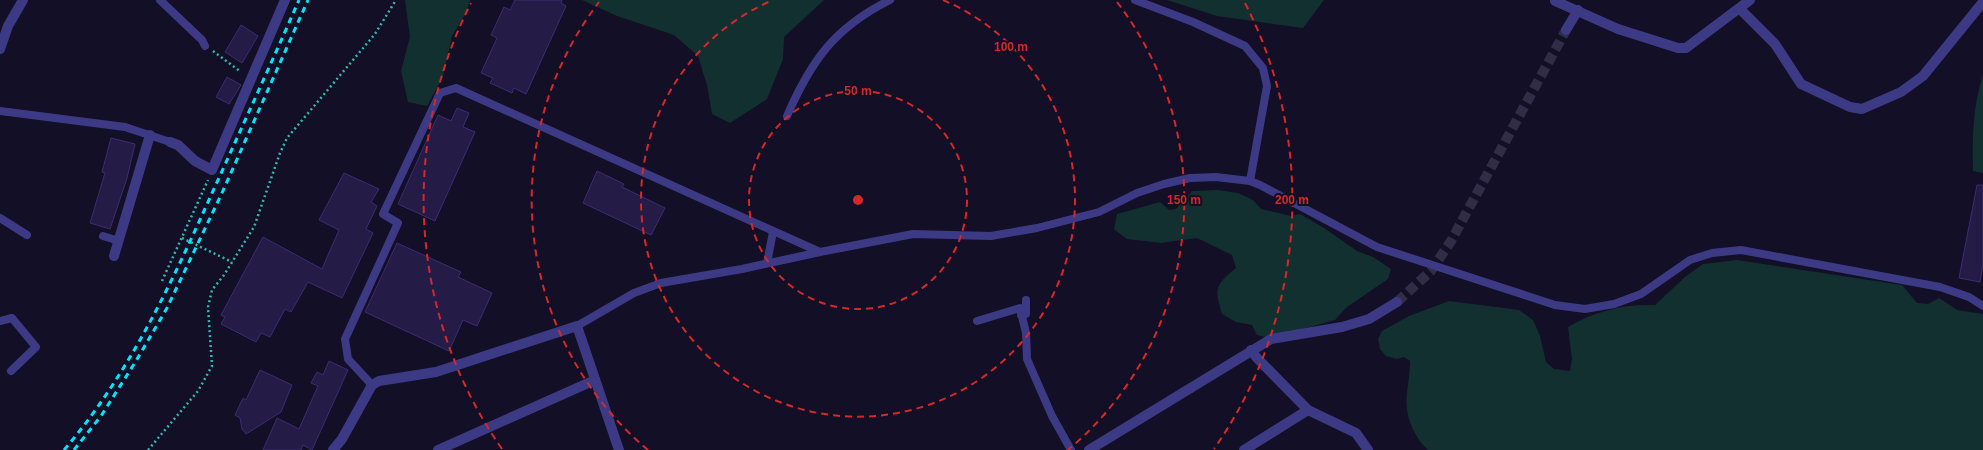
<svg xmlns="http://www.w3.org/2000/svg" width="1983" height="450" font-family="Helvetica,sans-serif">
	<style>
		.green { fill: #12302f }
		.building { fill: #241b47; stroke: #3b2d73 }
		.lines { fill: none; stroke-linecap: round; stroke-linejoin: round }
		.tertiary-tunnel { stroke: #312d47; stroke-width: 10; stroke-dasharray: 10 5; stroke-linecap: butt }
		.path { stroke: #2fb8b0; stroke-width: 2.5; stroke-dasharray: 2 3; stroke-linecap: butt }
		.service { stroke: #3d3a85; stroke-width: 8 }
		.minor { stroke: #3d3a85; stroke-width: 10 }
		.tertiary { stroke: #3d3a85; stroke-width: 10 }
		.rail { stroke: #00e5ff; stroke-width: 3; stroke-dasharray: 6 5; stroke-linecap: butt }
		.path-bridge { stroke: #2fb8b0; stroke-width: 2.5; stroke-dasharray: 2 3; stroke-linecap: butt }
		.ring { fill: none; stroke: #d62828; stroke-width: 2; stroke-dasharray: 7 5 }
		.centre { fill: #d62828; stroke: #130f26; stroke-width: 2 }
		.ring-label { font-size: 12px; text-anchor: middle; font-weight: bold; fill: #d62828; stroke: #130f26; stroke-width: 4; stroke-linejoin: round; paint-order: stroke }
	</style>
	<rect width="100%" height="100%" fill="#130f26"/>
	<g class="green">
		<path d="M405,0H470L466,13L452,36L443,77L427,106L408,102L401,71L410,37Z"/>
		<path d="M582,0H824L784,37L783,59L767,99L730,123L712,114L707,85L698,56L674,35L617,16Z"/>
		<path d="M1167,0H1324L1303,28L1217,16Z"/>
		<path d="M1983,74V173L1973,171C1972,137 1973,106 1983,74Z"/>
		<path d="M1218,190L1238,193L1253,200L1261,209L1291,216L1300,214L1324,228L1357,251L1373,257L1391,269L1388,279L1347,307L1335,320L1270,338L1257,335L1252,325L1236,322L1222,314C1214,288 1215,285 1236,268L1232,255L1197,238L1161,243L1127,239L1114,229L1117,214L1160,202L1169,210L1176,209L1192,191Z"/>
		<path d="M1737,260L1902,285L1917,303L1928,304L1939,298L1957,310L1983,314V450H1428C1413,436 1404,414 1407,393C1408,382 1410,372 1410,361L1404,357L1397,359L1386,356L1380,349L1378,339L1382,331L1409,316L1449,301L1519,310L1533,320L1540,336L1546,362L1554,369L1570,371L1572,359L1568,327C1595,311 1623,304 1655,305L1685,277L1703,264Z"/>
	</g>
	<g class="building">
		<path d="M515,0H562L561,3L566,6L526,94L514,88L512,93L490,83L493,78L481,73L497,38L491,35L504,7L510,10Z"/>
		<path d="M241,25L258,36L242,63L225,52Z"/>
		<path d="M227,77L241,85L229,104L216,97Z"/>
		<path d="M457,108L469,113L463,127L475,132L435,221L398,204L438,115L451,121Z"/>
		<path d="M111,138L135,144L127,178L110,229L90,223L105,173L102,172Z"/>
		<path d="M597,171L624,184L622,187L665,208L651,235L583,203Z"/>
		<path d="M344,173L379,189L371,202L377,206L366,229L373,233L342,298L308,282L291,312L285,309L270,337L261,333L256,342L221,324L225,317L221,315L263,237L322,269L339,230L319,220Z"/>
		<path d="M1977,185H1983V264L1980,282L1959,278Z"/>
		<path d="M397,243L461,272L458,277L492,293L477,326L463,320L449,351L365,312Z"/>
		<path d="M329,361L348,370L312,450L303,445L301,450H263L277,418L299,429L318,386L311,383L317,372L323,375Z"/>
		<path d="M260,370L292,385L281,412L246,434L242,429L240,418L235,415L243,398L246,400Z"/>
	</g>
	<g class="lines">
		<path class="tertiary-tunnel" d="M1397,302L1431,271L1451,241L1566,30"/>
		<g class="path">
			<path d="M213,51L241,72"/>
			<path d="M162,281L208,180"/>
			<path d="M148,450L198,391L212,366L208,307L212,290L224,275L254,227L280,153L287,138L375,34L396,0"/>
		</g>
		<g class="service">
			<path d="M160,0L202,40L205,46"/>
			<path d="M1135,0L1193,22L1245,46L1263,68L1267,86L1250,181"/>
			<path d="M0,111L125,127L170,142"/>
			<path d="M787,116C811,61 834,28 890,0"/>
			<path d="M0,218L27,235"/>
			<path d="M103,236L119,241"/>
			<path d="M767,263L773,232"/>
			<path d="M1021,315L1026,314V300"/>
			<path d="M0,321L12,318L36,347L11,371"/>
			<path d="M977,321L1020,308L1026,333L1027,359L1052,416L1071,450"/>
			<path d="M577,326L634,293L661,283L742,269L820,252L913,234L991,236L1037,228L1099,212L1137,193L1164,184L1190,178L1216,177L1250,181L1260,185L1377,247L1555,305L1585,309L1614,304L1641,294L1690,260L1712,253L1741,250L1940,287L1969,297L1983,306"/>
			<path d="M372,385L348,359L345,339L398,223L383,214L440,93L456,88L820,252"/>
		</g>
		<g class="minor">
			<path d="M1555,1L1618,29L1678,48H1686L1750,0"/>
			<path d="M1740,9L1775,44L1801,84L1850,107L1862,109L1901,92L1923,76L1983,2"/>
			<path d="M1566,30L1578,10"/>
			<path d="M0,49L8,26L23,0"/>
			<path d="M170,142L178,145L195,161L212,170L285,0"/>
			<path d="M114,256L150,135"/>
			<path d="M1251,350L1257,358L1308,410L1356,433L1368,450"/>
			<path d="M333,450L342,439L372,385L379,381L436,372L577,326L619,450"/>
			<path d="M438,450L595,380"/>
			<path d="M1244,450L1308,410"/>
		</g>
		<path class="tertiary" d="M1089,450L1271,339L1342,327L1369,319L1397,302"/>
		<g class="rail">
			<path d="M64,450C130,373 172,282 213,191C242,127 271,64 299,0"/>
			<path d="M74,450L101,416L136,361L167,308L222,193L308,0"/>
		</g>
		<path class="path-bridge" d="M182,238L232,262"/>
	</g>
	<g class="ring">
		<circle cx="858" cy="200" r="109"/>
		<path d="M943 0A217 217 0 1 1 773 0"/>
		<path d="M648 450A326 326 0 0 1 599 2M1117 2A326 326 0 0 1 1068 450"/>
		<path d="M502 449A434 434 0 0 1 471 3M1245 3A434 434 0 0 1 1214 449"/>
	</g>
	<circle cx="858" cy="200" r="6" class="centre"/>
	<g class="ring-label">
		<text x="1011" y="51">100 m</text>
		<text x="858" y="95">50 m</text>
		<text x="1184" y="204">150 m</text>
		<text x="1292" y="204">200 m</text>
	</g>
</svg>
